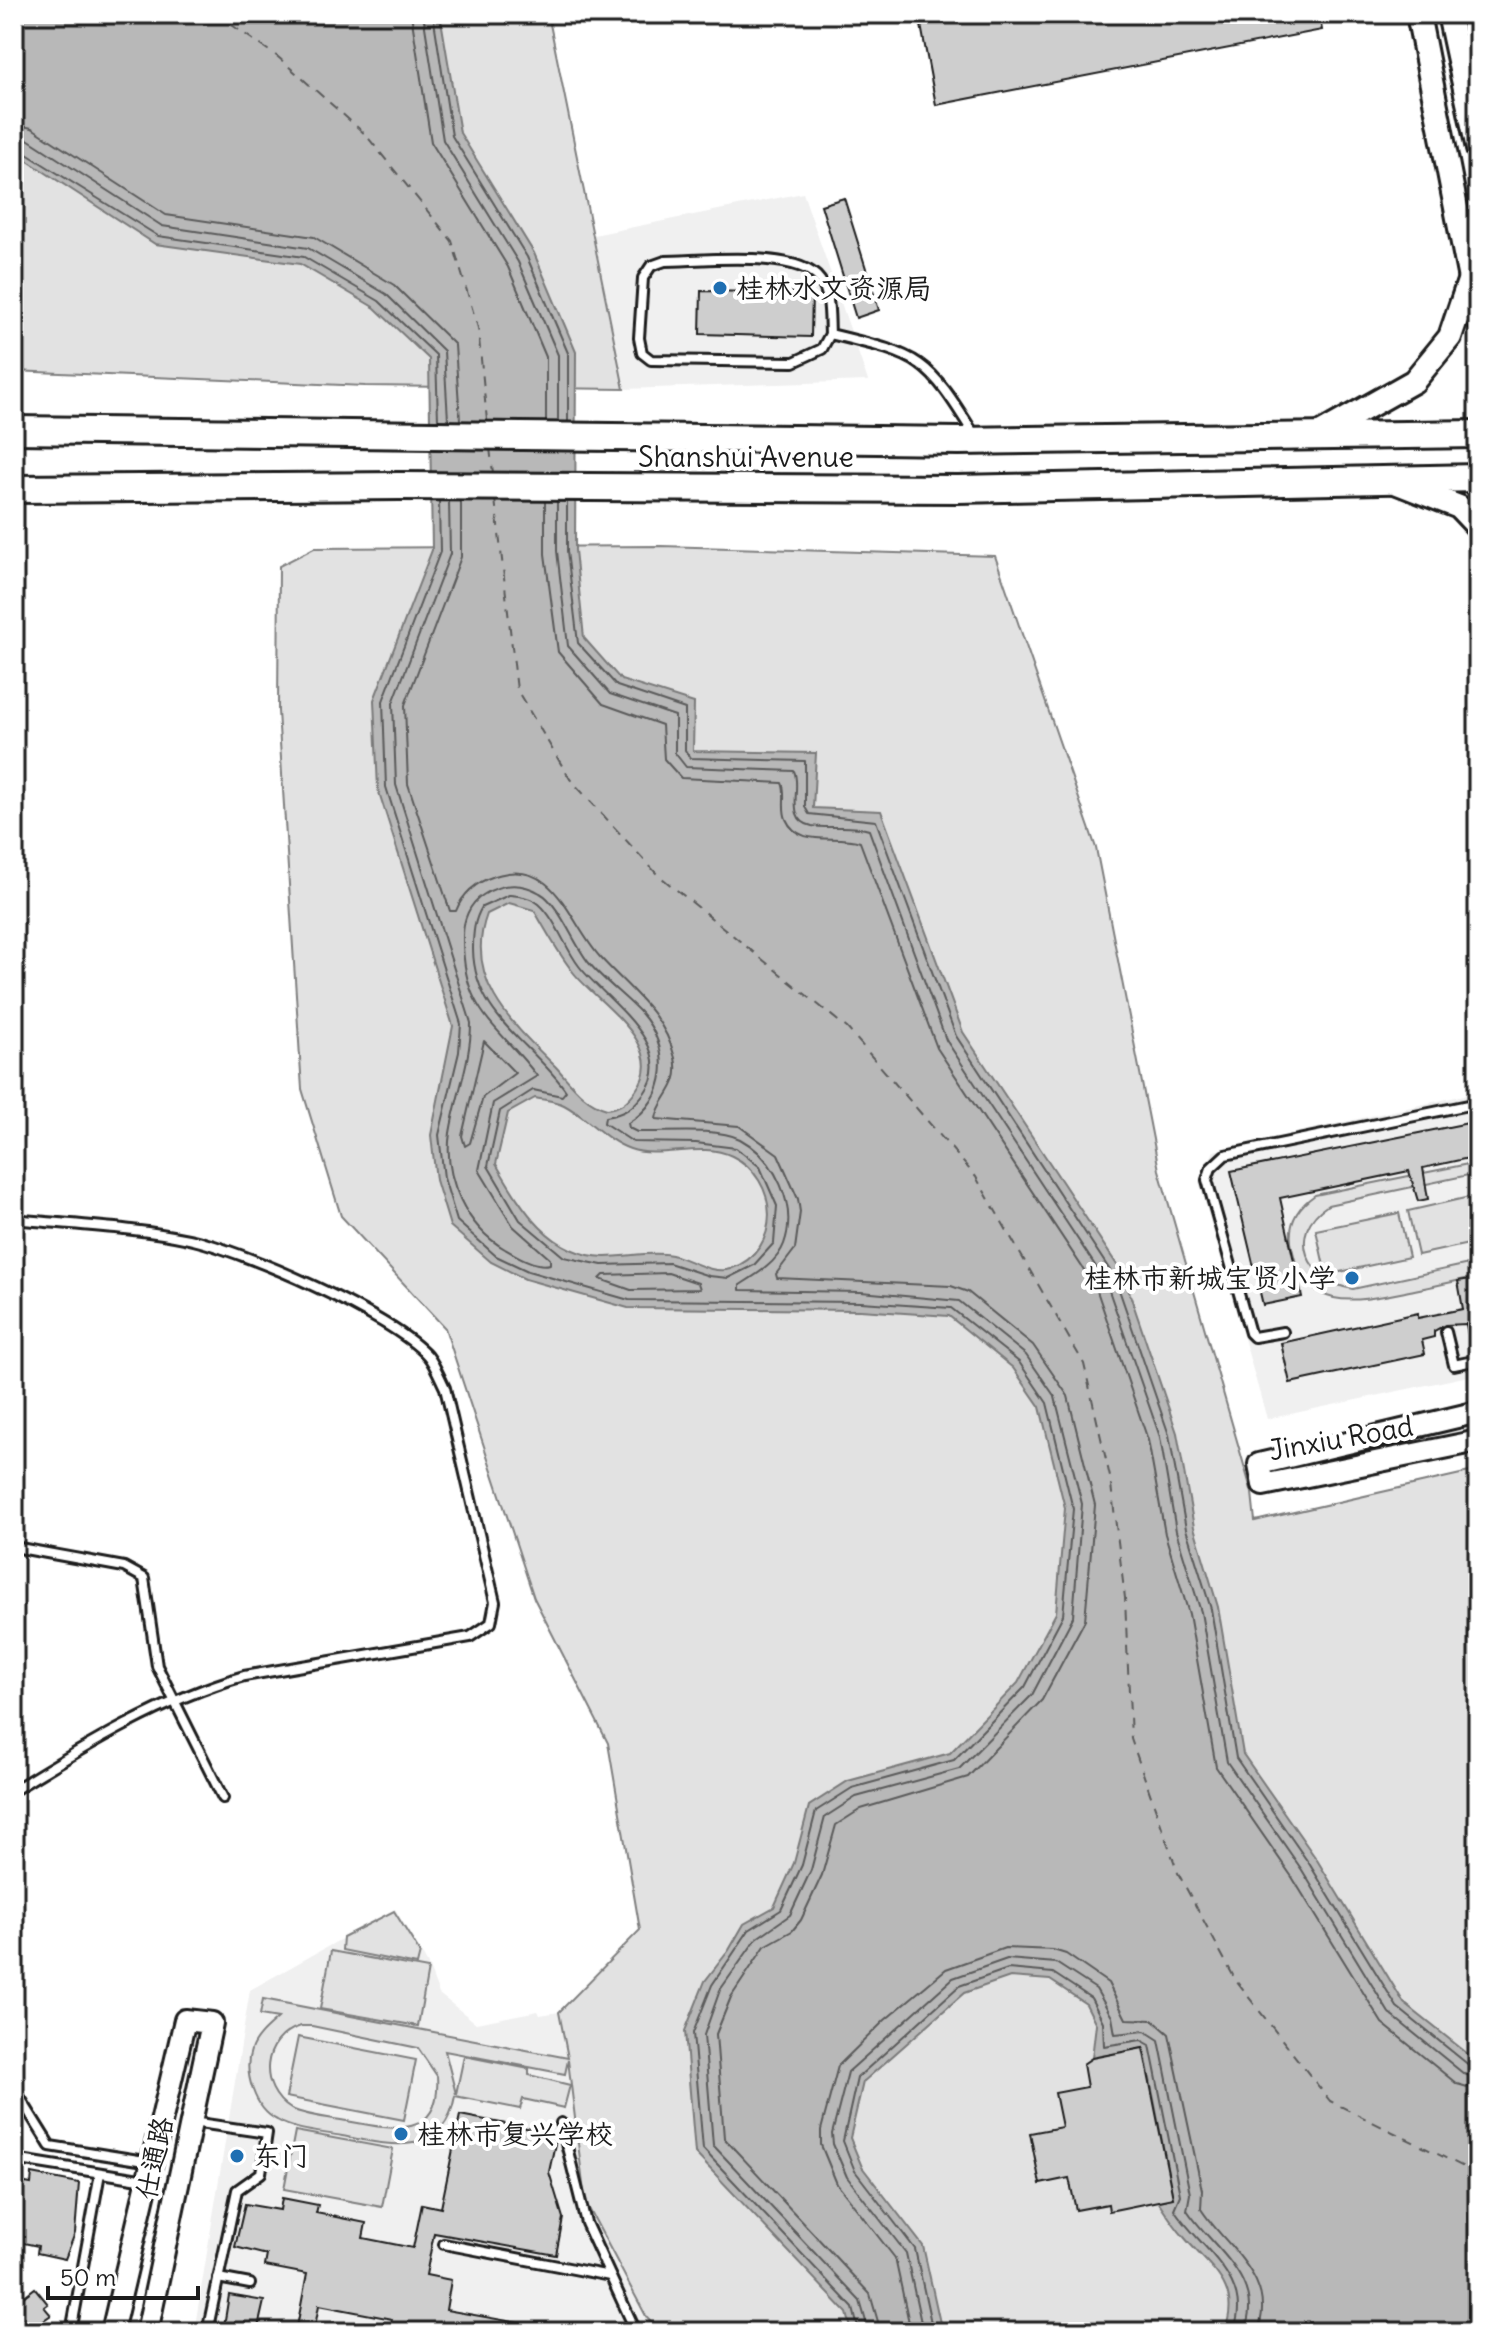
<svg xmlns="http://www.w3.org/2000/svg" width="1492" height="2346" font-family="Delius,'LXGW WenKai TC',sans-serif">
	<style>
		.built { fill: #f0f0f0 }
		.green { fill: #e2e2e2; stroke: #7f7f7f; stroke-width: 2; fill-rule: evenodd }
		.water { fill: #b8b8b8; stroke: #7a7a7a; stroke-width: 2; fill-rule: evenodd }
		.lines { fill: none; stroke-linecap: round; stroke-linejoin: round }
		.shore { stroke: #5a5a5a; stroke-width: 2 }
		.ferry { stroke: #5a5a5a; stroke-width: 2; stroke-dasharray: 10 8; stroke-linecap: butt }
		.building { fill: #cecece; stroke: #1c1c1c; stroke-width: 2 }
		.service-casing { stroke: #1c1c1c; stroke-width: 14 }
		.tertiary-casing { stroke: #1c1c1c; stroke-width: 26 }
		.secondary-casing { stroke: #1c1c1c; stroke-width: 28 }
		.primary-casing { stroke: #1c1c1c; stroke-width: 32 }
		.service { stroke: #fff; stroke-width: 8 }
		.tertiary { stroke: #fff; stroke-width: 20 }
		.secondary { stroke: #fff; stroke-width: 22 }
		.primary { stroke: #fff; stroke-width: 26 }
		.poi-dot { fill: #1f6fb2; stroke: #fff; stroke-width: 3 }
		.labels { text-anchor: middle; stroke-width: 8; stroke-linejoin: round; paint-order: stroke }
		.poi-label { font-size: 28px; fill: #1c1c1c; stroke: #fff; text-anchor: start }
		.street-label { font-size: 28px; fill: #1c1c1c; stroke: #fff }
	</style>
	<rect width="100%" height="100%" fill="#fff"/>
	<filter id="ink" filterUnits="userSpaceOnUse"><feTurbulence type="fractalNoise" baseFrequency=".0125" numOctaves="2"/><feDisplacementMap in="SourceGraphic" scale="16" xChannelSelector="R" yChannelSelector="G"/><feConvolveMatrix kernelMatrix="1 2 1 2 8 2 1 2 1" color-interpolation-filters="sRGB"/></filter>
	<g filter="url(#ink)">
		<g class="built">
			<path d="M803,193L868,381L624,389L594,235Z"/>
			<path d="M1478,1092V1374L1267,1419L1199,1181L1214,1151Z"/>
			<path d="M395,1909L427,1963L439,1994L476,2023L538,2011L540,2015L559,2012L575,2098L579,2168L585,2201L647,2318L660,2332H194L250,1990Z"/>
		</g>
		<g class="green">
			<path d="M14,14H548L624,389L365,386L14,371Z"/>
			<path d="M661,546L995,556L1096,848L1159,1170L1252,1493L1255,1521L1478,1470V2332H660L647,2318L585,2201L568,2060L565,2074L445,2051L456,2094L464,2056L529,2069V2075L570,2085L564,2108L523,2099L520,2109L455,2096C444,2160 388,2145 342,2136C321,2132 296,2131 277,2120C255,2109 243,2073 251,2050C255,2037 268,2027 278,2018L260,2015L263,1999L568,2058L559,2012L640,1930L608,1743L534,1598L445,1328L341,1216L302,1089L278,711L279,566L314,548ZM301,2026H312L418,2048L437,2076C442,2142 389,2129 347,2121C329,2118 308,2116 291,2109C257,2088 261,2038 301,2026Z"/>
			<path d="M1478,1162V1173L1328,1205C1285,1233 1307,1282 1353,1289L1478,1262V1276C1454,1282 1429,1287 1405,1292C1355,1302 1305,1313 1292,1248C1287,1225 1296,1208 1315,1195Z"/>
			<path d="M1478,1195V1242L1418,1255L1408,1211Z"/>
			<path d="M1399,1213L1409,1257L1326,1275L1316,1230Z"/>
			<path d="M394,1911L420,1953L417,1965L342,1950L343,1937Z"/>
			<path d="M331,1951L428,1969L418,2026L320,2009Z"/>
			<path d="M298,2037L416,2060L404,2120L286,2097Z"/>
			<path d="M295,2131L393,2149L382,2207L284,2189Z"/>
		</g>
		<path class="water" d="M14,14H440L460,133L534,253L576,352L575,550L584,638L621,680L694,703L693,751L816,753L813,808L881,811L963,1032L1123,1274L1177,1433L1194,1527L1218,1607L1243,1754L1317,1860L1404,2003L1478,2062V2332H1224C1243,2287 1210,2268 1184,2237C1174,2226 1166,2213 1158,2201L1173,2198L1144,2048L1092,2058L1096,2024L1086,2004L1050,1980L1010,1977L964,1993L863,2082L850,2138L862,2167L923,2246L942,2332H852L847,2313L695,2153L685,2031L705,1981L729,1950L744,1924L774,1907L794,1863L809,1806L848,1781L950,1753L1018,1683L1056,1613L1065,1508L1040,1407L1013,1368L949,1316L860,1310L628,1308L525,1279L491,1262L450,1226L436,1180L431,1135L453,1026L378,789L374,700L432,550L429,359L375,308L300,264L155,244L14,152ZM509,903L534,910C546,931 558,953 573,972C597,1003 670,1045 636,1090C627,1102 622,1107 607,1109C584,1103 570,1082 555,1066C512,1024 463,979 487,914ZM535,1098C544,1100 556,1101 564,1105C587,1117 606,1141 630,1149C661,1160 701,1141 732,1156C779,1178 784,1251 730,1269C712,1275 690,1259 672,1255C651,1251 627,1257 605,1257C549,1255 522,1208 496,1164L508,1113Z"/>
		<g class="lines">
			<g class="shore">
				<path d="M411,14L431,142L508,267L546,357V421"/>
				<path d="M423,14L443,140L518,262L558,355V421"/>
				<path d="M433,14L452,136L527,257L568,353V421"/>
				<path d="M14,124L32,128L166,215L314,237L394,285L455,345L460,420"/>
				<path d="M14,136L26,138L162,226L308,248L386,294L444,351L448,420"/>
				<path d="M14,146L158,236L304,257L379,301L436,355L438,420"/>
				<path d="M439,501L440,552L383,701L386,787L461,1024L459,1052L439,1135L444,1178L457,1221L496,1256L528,1271L629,1300L861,1302L951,1308L1019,1362L1047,1403L1073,1509L1063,1615L1025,1687L954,1760L852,1788L816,1811L802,1865L781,1910L749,1930L712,1985L693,2033L703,2149L853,2308L859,2332"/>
				<path d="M449,501L450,554L393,703L396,785L471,1023C471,1061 456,1096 450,1133C443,1177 466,1227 505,1249C517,1256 537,1268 550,1264V1259L513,1226L479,1170L493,1103L537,1076C497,1023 462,1013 463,936C463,920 469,904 483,895C502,883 521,882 540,893C559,903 574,945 589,963C604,981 625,996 641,1013C672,1048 669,1099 628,1123L629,1128L637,1132C664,1133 716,1127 740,1139C775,1158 798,1206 784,1244C777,1263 756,1275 740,1285V1290L861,1292L959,1301L1026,1355L1055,1397L1082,1504L1073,1617L1032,1695L959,1769L856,1797L825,1817L811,1870L790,1915L757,1938L720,1990L704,2035L713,2145L860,2301L869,2332"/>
				<path d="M461,501V557L405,705L408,784L450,911H456C463,893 476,882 495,876C555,856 569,923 600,957C630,990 664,1013 675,1058C682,1088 658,1098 656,1119L739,1126L778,1154L798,1199L800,1212L795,1249L776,1274L777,1278L951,1286L968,1292L1033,1345L1068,1396L1095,1505L1085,1620L1042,1700L968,1777L861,1809L836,1825L822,1875L801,1920L792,1931L765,1946L731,1997L716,2034L724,2138L870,2294L881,2332"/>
				<path d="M545,502V554L558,652L603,704L662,725L664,759L681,778L782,783C787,793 781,807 786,819C799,849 837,833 860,842L937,1048L1096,1288L1148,1440L1165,1534L1189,1614L1216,1767L1292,1877L1382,2023L1457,2084L1478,2090"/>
				<path d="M557,502V551L568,646L610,694L675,716V753L686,767L794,771C802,787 784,820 812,826C830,829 852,824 869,830L946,1040L1106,1282L1160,1437L1176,1531L1201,1612L1227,1762L1302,1870L1389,2013L1464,2074L1478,2078"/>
				<path d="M567,502V551L578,643L617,686L685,709V750L690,758L805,761V807L809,814L876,821L956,1036L1115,1278L1169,1435L1186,1529L1211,1609L1236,1758L1310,1865L1397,2007L1470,2066L1478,2068"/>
				<path d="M509,895C519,896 531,897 539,904C556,919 565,948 579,966C603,998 679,1045 645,1092C633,1108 625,1114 605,1117L604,1123L633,1142L696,1143L736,1148L760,1167L777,1206L774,1243L754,1265L728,1278L709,1276L669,1263L602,1265L564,1257L520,1220L488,1166L500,1111L533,1090L562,1096L566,1091C532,1042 474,1017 473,949C473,933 474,920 482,907Z"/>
				<path d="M484,1041L515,1073L483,1097L470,1143L465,1146L462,1136Z"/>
				<path d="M668,1273L698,1283L700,1289L631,1290L600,1279L604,1275Z"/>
				<path d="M911,2332L895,2258L837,2184L821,2145V2130L838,2066L885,2020L946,1969L1005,1948L1053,1950L1066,1954L1108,1983L1126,2019L1153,2020L1169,2034L1202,2190L1201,2209C1225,2247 1279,2279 1257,2332"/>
				<path d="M923,2332L906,2253L847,2177L833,2144L832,2134L848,2072L953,1978L1007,1959L1056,1963L1096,1989L1112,2017L1115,2034L1145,2031L1159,2040L1190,2194L1187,2210C1212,2248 1266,2280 1244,2332"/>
				<path d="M933,2332L915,2249L855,2171L843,2141L857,2078L959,1986L1008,1969L1053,1973L1091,1998L1103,2022L1104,2046L1141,2040L1150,2045L1180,2195L1174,2209C1200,2249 1255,2280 1233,2332"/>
			</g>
			<g class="ferry">
				<path d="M216,14L278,57L365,134L452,241L478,328L487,421"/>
				<path d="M490,448L493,473"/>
				<path d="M495,499L517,690L570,779L657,874L847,1028L976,1177L1084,1364L1110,1477L1125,1598L1131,1739L1178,1873L1236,1981L1330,2101L1478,2174"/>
			</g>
		</g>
		<g class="building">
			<path d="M979,14H1319L1322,30L936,105L921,25Z"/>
			<path d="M844,198L879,310L856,318L821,205Z"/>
			<path d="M701,291L812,293L811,337L700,334Z"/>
			<path d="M1478,1121V1156L1423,1168L1428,1199L1418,1201L1409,1171L1280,1198L1302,1297L1263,1305L1231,1171Z"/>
			<path d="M1478,1278V1345H1470L1466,1324L1445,1325L1434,1331V1337L1422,1340L1425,1354L1290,1383L1281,1343L1418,1313V1318L1463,1309L1458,1281Z"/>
			<path d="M1143,2048L1173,2198L1109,2211L1108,2204L1076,2210L1069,2178L1040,2184L1030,2133L1062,2127L1055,2093L1087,2087L1083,2064L1092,2058Z"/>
			<path d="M460,2115L557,2134L549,2172L563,2218L556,2255L434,2233L426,2275L451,2280L446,2310L524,2324V2332H390L392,2319L319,2305L314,2332H296L307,2274L265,2266L267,2255L235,2247L245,2204L280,2210L282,2198L318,2205L316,2213L366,2223L363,2238L413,2248L422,2204L441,2208Z"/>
			<path d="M32,2174L79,2183L75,2233L65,2259L37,2253L38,2246L14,2241V2181L31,2184Z"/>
			<path d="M35,2288L48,2304L44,2307L51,2315L38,2324L44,2332H14V2304Z"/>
			<path d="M229,2295L264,2301L257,2332H223Z"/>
		</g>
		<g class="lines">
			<defs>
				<g id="service">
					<path d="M830,334L822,349L794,362L651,360L642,353L639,338L643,278L651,266L665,261C701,261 798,249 820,280C831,295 829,317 830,334C921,356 926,356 975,436"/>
					<path d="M14,1219C72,1225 132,1227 189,1239C244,1251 391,1315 428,1356C435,1365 440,1378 445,1388L495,1602L491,1623L470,1637L244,1676C163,1699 85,1746 14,1790"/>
					<path d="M1283,1332L1254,1337L1250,1333L1207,1180L1211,1168L1225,1155L1478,1103"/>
					<path d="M1446,1332L1454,1365L1478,1360"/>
					<path d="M14,1547L124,1567L144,1578L157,1666L223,1798"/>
					<path d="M14,2088L50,2146L151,2162"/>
					<path d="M192,2122L267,2133L261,2173L237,2190L207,2332"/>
					<path d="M561,2123L586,2223L633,2325L639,2332"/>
					<path d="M14,2159L146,2180"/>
					<path d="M444,2244L610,2276"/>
					<path d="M218,2278L250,2284"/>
					<path d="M71,2332L100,2173"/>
				</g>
				<g id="tertiary">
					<path d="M1478,1412L1259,1464L1263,1485L1478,1441"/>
					<path d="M112,2332L185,2020L212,2023L147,2332"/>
				</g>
				<g id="secondary">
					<path d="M1418,14L1478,320"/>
					<path d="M1449,14L1478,149"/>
					<path d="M1318,435L1414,381L1450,337L1469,281"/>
					<path d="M1395,482L1459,507L1478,527"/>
				</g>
				<g id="primary">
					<path d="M14,430L959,441L1478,434"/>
					<path d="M14,489L400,486L958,489L1478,478"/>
				</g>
			</defs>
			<use href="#service" class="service-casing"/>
			<use href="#tertiary" class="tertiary-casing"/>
			<use href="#secondary" class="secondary-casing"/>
			<use href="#primary" class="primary-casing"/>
			<use href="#service" class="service"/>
			<use href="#tertiary" class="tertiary"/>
			<use href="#secondary" class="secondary"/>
			<use href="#primary" class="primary"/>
		</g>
	</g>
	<g class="poi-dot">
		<circle cx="720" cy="288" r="8"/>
		<circle cx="1352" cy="1278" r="8"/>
		<circle cx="401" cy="2134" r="8"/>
		<circle cx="237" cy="2156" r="8"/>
	</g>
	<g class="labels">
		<g class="poi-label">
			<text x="736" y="298">桂林水文资源局</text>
			<text x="1336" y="1288" text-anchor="end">桂林市新城宝贤小学</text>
			<text x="417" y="2144">桂林市复兴学校</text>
			<text x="253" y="2166">东门</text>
		</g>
		<g class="street-label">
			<text x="746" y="467">Shanshui Avenue</text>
			<text transform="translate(1341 1438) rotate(-10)" y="10">Jinxiu Road</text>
			<text transform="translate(154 2158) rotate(-78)" y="10">仕通路</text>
		</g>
	</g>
	<rect width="1492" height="2346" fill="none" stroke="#fff" stroke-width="48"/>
	<rect x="24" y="24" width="1444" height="2298" fill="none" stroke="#1c1c1c" stroke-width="3" filter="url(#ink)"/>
	<path d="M48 2286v12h150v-12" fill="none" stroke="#1c1c1c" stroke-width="4"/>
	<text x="60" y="2286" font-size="24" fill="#1c1c1c" stroke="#ffffff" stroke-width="6" paint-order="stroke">50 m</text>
</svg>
